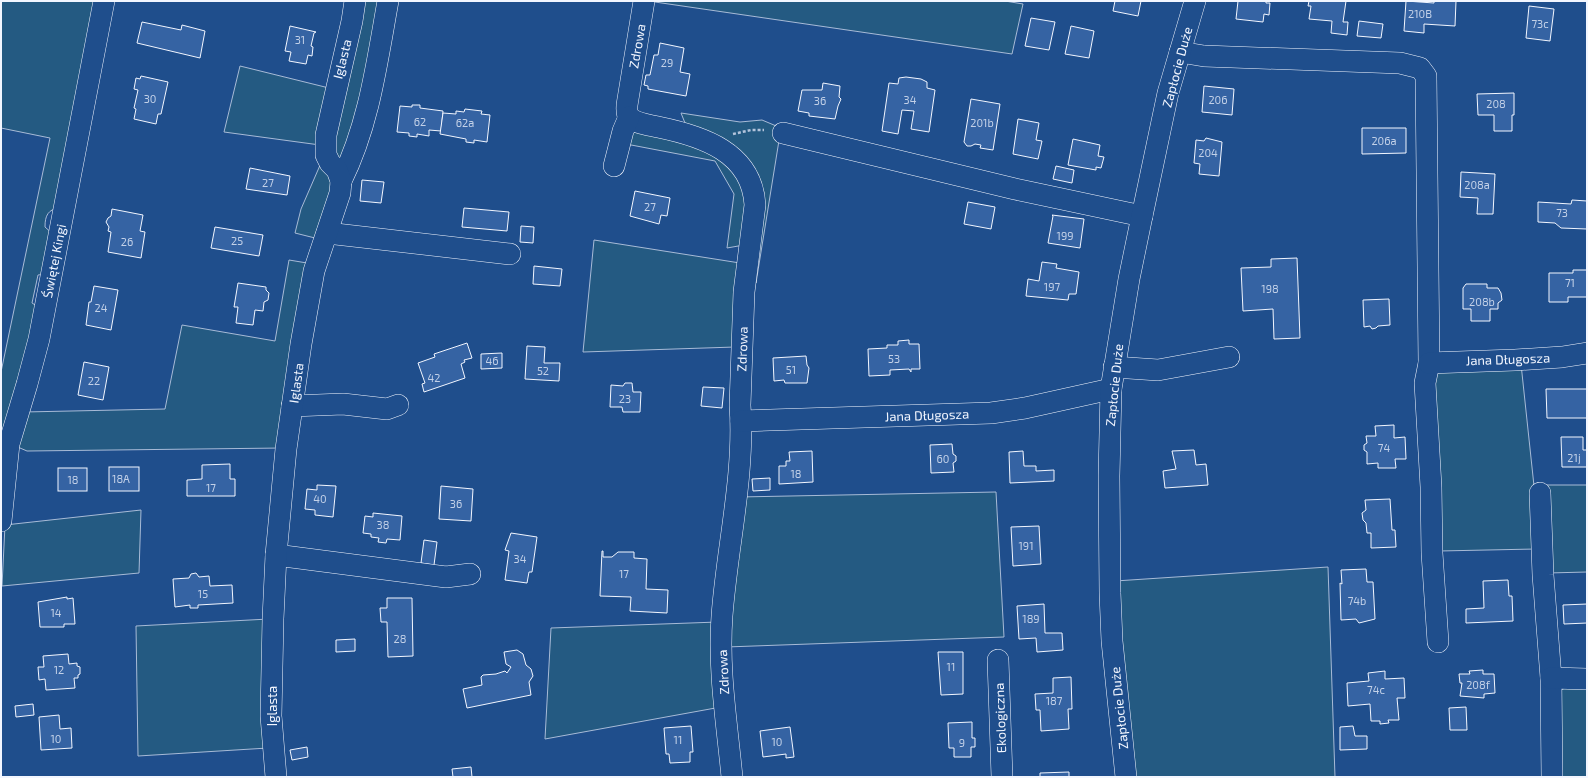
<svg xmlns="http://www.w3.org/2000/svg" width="1588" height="778" font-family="'Exo 2',sans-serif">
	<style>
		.green { fill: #245a82; stroke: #a8bbd7 }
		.building { fill: #3563a3; stroke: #f2f6ff }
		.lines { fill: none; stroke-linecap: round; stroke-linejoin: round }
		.minor-casing { stroke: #f2f6ff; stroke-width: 22 }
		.path { stroke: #b3c4dc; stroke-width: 2.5; stroke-dasharray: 3 2; stroke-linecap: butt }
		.minor { stroke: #1f4e8c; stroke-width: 21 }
		.labels { text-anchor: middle; stroke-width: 3; stroke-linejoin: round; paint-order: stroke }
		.number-label { font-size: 11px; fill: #c3d1e8 }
		.street-label { font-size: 13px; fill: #f2f6ff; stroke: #1f4e8c }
	</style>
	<rect width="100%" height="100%" fill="#1f4e8c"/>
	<g class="green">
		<path d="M1,1H100L60,207C48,210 45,215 45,227L54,235L47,274L38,275L32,303L40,308L6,429L1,432V372L50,138L1,128Z"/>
		<path d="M359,1H382L365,102L339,161L334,155L333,122Z"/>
		<path d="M648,1H1005L1023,4L1012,54Z"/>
		<path d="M240,66L329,88L320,145L224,132Z"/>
		<path d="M681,113L740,122L762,120L781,128L756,283L761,198L687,128Z"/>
		<path d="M640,130L706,145L748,188L744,245L727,248L734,194L715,161L626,144L630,134Z"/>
		<path d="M321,163L335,186L319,239L295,233L301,209Z"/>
		<path d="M594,240L740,263L735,347L583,352Z"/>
		<path d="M289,260L307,263L283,448L27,451L13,445L24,412L165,409L182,325L275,341Z"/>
		<path d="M1521,364L1534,486L1536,549L1439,551L1433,383L1436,373Z"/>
		<path d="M1545,485H1587V572L1548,573Z"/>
		<path d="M996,492L1004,637L726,647L739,497Z"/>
		<path d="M141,510L139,573L2,586L5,525Z"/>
		<path d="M1328,567L1335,777H1132L1115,581Z"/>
		<path d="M269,619L268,748L138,756L136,626Z"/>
		<path d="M718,622L721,707L545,739L551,628Z"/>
		<path d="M1569,686H1587V777H1558L1561,690Z"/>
	</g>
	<g class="building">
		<path d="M1115,1H1141L1138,16L1113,11Z"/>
		<path d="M1238,1H1266V3H1270L1269,15L1264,14L1263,22L1236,19Z"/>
		<path d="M1309,1H1346L1343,22H1348L1347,35L1331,33L1332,21L1309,19L1311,6H1308Z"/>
		<path d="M1406,1L1434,3V1H1456L1455,26L1424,24V33L1404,31Z"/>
		<path d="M1529,6L1554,9L1550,41L1526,38Z"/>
		<path d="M1031,18L1055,22L1049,50L1025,46Z"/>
		<path d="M1359,21L1383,24L1381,38L1357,36Z"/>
		<path d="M142,22L181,30L182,25L205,31L200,58L137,43Z"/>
		<path d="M290,26L316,32L314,33L311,46L313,47L312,56L308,55L306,64L289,61L291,52L285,51Z"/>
		<path d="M1071,26L1094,31L1089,58L1065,54Z"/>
		<path d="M660,43L684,48L680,72L690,74L686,96L648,89V86L644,85L646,75H650L654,55H658Z"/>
		<path d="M141,76L168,82L161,114H158L156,124L134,119L136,109L134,108L138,90L134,89L136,78L140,79Z"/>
		<path d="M906,77L921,79L927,82V88L935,90L929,132L911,129L914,111L902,110L898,134L882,131L889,83L898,84L899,78Z"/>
		<path d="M823,83L840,86L839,97L841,99L838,106L835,119L809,116V113L798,111L802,90H822Z"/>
		<path d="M1204,86L1234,89L1232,115L1202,112Z"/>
		<path d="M1514,93V115H1512V131H1494V115H1478L1477,94Z"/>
		<path d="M971,99L1000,104L993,150L980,148L981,145L975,144L971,146H967L964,142Z"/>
		<path d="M412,105H420V108L443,111L441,131L429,130V136L417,134V137L409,136V133L397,132L400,106L412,107Z"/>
		<path d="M465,109L482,111L481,114L490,115L487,142L474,140V143L466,142V139L440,134L443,113L456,114V111L464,112Z"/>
		<path d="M1018,119L1039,123L1036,140L1042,141L1038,159L1013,154Z"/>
		<path d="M1362,128H1406V153L1362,154Z"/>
		<path d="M1206,138L1222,142L1219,176L1199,174L1200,164L1194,163L1196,140L1204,141Z"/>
		<path d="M1073,139L1100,145L1098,156L1104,157L1101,168L1096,167V170L1068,165Z"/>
		<path d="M1056,166L1074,170L1072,183L1053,179Z"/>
		<path d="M250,168L290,176L287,195L246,189Z"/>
		<path d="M1461,172L1495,174L1493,214H1477L1478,198L1460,197Z"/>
		<path d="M362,180L384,182L381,203L360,201Z"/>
		<path d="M635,191L670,198L667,216L661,215L659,224L630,216Z"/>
		<path d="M1572,200L1587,201V229L1561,228L1555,223L1538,222V202L1571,204Z"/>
		<path d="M968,202L995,207L991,229L964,224Z"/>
		<path d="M464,208L509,212L507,231L462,227Z"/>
		<path d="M112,209L143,215L140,231L145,232L141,258L108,252L111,232L108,231L109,227L106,222L108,218L111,216Z"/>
		<path d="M1052,215L1084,219L1080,248L1048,243L1053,216Z"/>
		<path d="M521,226L534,227L533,243L520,242Z"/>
		<path d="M215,227L263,235L259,256L211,248Z"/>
		<path d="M1297,258L1300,338L1274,339L1273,309L1243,311L1241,268L1271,267V259Z"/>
		<path d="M1042,262L1057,264L1056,268L1079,272L1076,294H1069L1068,300L1026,296L1028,279L1039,281Z"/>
		<path d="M534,266L562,269L560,286L533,284Z"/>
		<path d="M1573,270H1587V297H1568V302H1549V273H1573Z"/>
		<path d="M238,283L266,287V290L269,293L268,300L264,302L263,311L255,310L253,325L236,323L238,307H234Z"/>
		<path d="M1466,284H1487V288H1498L1501,293L1502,300L1498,303V309H1490V321H1471V309H1463V288Z"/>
		<path d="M94,286L118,290L111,330L86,325L89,302H91Z"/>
		<path d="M1389,299L1390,325L1378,326L1376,328L1372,329L1370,326L1364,327L1363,300Z"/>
		<path d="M909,340V344H919L920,369H911V372L909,369L890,370V375L869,376L868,349L887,348V345H898V341Z"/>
		<path d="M467,343L472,358L464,360L465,362L461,364L465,378L424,392L422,384L425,383L418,363L435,357L434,354Z"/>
		<path d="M527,346L545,347L544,363H560L559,381L525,379Z"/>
		<path d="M502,353V368L481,369V354Z"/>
		<path d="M806,356L807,365L809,368L807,383H785L784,380L774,381L773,358Z"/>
		<path d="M84,362L109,367L103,400L78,395Z"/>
		<path d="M625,383H632L633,392H641L640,412H623L622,407H610L611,385L623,386Z"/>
		<path d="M703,387L724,388L722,408L701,406Z"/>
		<path d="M1546,389H1587V418H1547Z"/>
		<path d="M1394,425V438L1405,437L1406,459H1395L1396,468H1378V463L1367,464V452L1364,450V445L1367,443L1366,436H1376L1375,426Z"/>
		<path d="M1561,437H1583V450H1587V467H1562Z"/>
		<path d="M952,444L953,454L956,456V461L953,463L954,472L931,473L930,445Z"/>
		<path d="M1194,450L1196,465L1206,464L1208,485L1165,488L1163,471L1176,469L1172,451Z"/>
		<path d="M812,451L813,482L779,484V466H786V461H790L789,452Z"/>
		<path d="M1023,451L1024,466H1036V471L1054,470V481L1010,483L1009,452Z"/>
		<path d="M230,464V479H235V496H187V480L202,479V465Z"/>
		<rect x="109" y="467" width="30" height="24"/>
		<rect x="58" y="468" width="29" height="23"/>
		<path d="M770,478V490L753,491L752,479Z"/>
		<path d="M317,485L336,486L333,517L315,515V510L305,509L307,489L317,490Z"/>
		<path d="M441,486L473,489L471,521L439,519Z"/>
		<path d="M1390,499L1392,530H1395L1396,547L1371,548V533H1367L1366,523L1363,520L1362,513L1366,510L1365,500Z"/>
		<path d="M373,513L402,516L400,540L387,539L386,543L378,542L379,538L371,537V534L363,533L365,516L373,517Z"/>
		<path d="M1039,526L1041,564L1013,566L1011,527Z"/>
		<path d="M511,533L537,537L532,572H529L527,583L505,580L509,551L505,550Z"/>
		<path d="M424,540L437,542L434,565L421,563Z"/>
		<path d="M602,551H603V557H612L618,552H634V558L647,559L646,589L668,590L667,613L630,611L631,597L600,596Z"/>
		<path d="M1366,569L1367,582H1373L1375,619L1359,623L1356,619L1341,620L1340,583L1342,584L1341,570Z"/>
		<path d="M196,573L199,577L209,576L210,586L232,585L233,603L198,605V608H190V605L175,607L173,579L189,578L191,574Z"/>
		<path d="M1508,580L1509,596H1512L1513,621L1466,623V609L1484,608L1483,581Z"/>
		<path d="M67,597V599L73,598L75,624H64V627H40L38,602Z"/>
		<path d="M387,598H412L413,656L388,657L387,622H381L380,608H387Z"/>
		<path d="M1044,604L1045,633H1062L1063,650L1037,652L1036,638L1019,639L1017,606Z"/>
		<path d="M1587,604V623L1564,624L1563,605Z"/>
		<path d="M355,639V651L336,652V640Z"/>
		<path d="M517,650L523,654L526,665L531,669L533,676L529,682L531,695L467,708L463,689L482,685L481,677L483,675L496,674L505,671L507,673L511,667L506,664L504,652Z"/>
		<path d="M938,652H963V694L941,695Z"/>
		<path d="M68,654L69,664L77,663V666L80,667V674L78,675V678H74L75,688L46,690L45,679L39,680L38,667H44L43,656Z"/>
		<path d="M1483,670V674H1494L1495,693L1484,694V698L1460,696L1462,683H1460L1459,674H1470L1469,671Z"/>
		<path d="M1385,671V679L1404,678L1405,698H1397L1399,720H1388L1389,723L1380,724V721H1371L1370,704L1348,706L1347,683L1369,681L1368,673Z"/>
		<path d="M1071,677L1072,709H1068L1069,729L1041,731L1040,710H1036L1035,694L1053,693V678Z"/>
		<path d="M33,704L34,715L16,717L15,706Z"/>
		<path d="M1466,707L1467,730H1450L1449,708Z"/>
		<path d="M59,715L60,729L71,728L72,748L41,750L39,717Z"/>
		<path d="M972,722V738H975V747H971V757H954V748H949L948,723Z"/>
		<path d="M691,726L693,752H690V762L670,763L669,754H666L664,728Z"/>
		<path d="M1353,726L1355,736H1367V749L1340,750V727Z"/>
		<path d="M790,727L794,757L786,758V754L763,757L760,731Z"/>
		<path d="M307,747L308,757L292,760L290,750Z"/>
		<path d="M471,767L472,777H453L452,769Z"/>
		<path d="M1069,772V777H1040V773Z"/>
	</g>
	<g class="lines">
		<defs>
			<g id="minor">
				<path d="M644,1L627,105C627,109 626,114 629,117C636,124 650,125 658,127C702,136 752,152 755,205L744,292L740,405C745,475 727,547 722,616C718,670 727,724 732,777"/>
				<path d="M1180,52L1204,56L1400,63L1420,68L1426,76L1429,363L1425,383L1431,487L1432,553L1438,642"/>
				<path d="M783,133L1015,189L1142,216"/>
				<path d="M614,166L623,131L629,117"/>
				<path d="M341,181C369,125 377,62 388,1"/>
				<path d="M327,233L510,254"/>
				<path d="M1429,363L1515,360L1562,357L1587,353"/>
				<path d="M1114,367L1158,370L1229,357"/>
				<path d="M292,406L343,404L387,409L398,405"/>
				<path d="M741,421L991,413L1025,408L1111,389"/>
				<path d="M1540,493L1543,575L1551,678L1552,777"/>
				<path d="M1,521L9,444L27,384L39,339L104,1"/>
				<path d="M276,555L446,577L470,574"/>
				<path d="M998,660L1002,777"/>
				<path d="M1551,678L1587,679"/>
				<path d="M276,777L271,716L273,619L276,555L286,449L301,344L314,271L340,193L341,181L337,170L330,163L326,155V135L352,21L355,1"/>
				<path d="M1126,777L1112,641L1110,593L1109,476L1111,389L1129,279L1142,216L1168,93L1195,1"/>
			</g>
		</defs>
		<use href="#minor" class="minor-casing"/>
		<path class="path" d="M733,134L751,130H764"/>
		<use href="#minor" class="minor"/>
	</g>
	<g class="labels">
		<g class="number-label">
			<text x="1420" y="18">210B</text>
			<text x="1540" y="28">73c</text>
			<text x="300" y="44">31</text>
			<text x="667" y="67">29</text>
			<text x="150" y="103">30</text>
			<text x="910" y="104">34</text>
			<text x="1218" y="104">206</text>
			<text x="820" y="105">36</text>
			<text x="1496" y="108">208</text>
			<text x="420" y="126">62</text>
			<text x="465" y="127">62a</text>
			<text x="982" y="127">201b</text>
			<text x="1384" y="145">206a</text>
			<text x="1208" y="157">204</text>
			<text x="268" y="187">27</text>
			<text x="1477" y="189">208a</text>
			<text x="650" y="211">27</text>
			<text x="1562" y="217">73</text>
			<text x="1065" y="240">199</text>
			<text x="237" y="245">25</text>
			<text x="127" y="246">26</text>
			<text x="1570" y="287">71</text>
			<text x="1052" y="291">197</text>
			<text x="1270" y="293">198</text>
			<text x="1482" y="306">208b</text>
			<text x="101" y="312">24</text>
			<text x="894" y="363">53</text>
			<text x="492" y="365">46</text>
			<text x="791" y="374">51</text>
			<text x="543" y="375">52</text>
			<text x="434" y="382">42</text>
			<text x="94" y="385">22</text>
			<text x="625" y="403">23</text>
			<text x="1384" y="452">74</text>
			<text x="1574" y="462">21j</text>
			<text x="943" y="463">60</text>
			<text x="796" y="478">18</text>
			<text x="121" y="483">18A</text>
			<text x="73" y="484">18</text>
			<text x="211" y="492">17</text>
			<text x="320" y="503">40</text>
			<text x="456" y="508">36</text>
			<text x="383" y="529">38</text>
			<text x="1026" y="550">191</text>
			<text x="520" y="563">34</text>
			<text x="624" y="578">17</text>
			<text x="203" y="598">15</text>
			<text x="1357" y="605">74b</text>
			<text x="56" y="617">14</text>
			<text x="1031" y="623">189</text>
			<text x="400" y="643">28</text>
			<text x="951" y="671">11</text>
			<text x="59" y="674">12</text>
			<text x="1478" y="689">208f</text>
			<text x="1376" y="694">74c</text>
			<text x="1054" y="705">187</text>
			<text x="56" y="743">10</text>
			<text x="678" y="744">11</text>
			<text x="777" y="746">10</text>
			<text x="962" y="747">9</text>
		</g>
		<g class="street-label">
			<text transform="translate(637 46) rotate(-80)" y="5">Zdrowa</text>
			<text transform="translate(342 59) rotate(-76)" y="5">Iglasta</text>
			<text transform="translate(1177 67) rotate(-75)" y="5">Zapłocie Duże</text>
			<text transform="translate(54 261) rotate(-79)" y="5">Świętej Kingi</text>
			<text transform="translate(742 349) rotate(-88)" y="5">Zdrowa</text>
			<text transform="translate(1508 359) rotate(-2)" y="5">Jana Długosza</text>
			<text transform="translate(296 383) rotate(-82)" y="5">Iglasta</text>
			<text transform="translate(1114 385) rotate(-84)" y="5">Zapłocie Duże</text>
			<text transform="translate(927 415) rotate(-2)" y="5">Jana Długosza</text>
			<text transform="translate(723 672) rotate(-93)" y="5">Zdrowa</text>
			<text transform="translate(272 706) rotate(-90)" y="5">Iglasta</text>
			<text transform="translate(1119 708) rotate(-96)" y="5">Zapłocie Duże</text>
			<text transform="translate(1000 718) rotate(-92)" y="5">Ekologiczna</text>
		</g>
	</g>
	<rect width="1588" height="778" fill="none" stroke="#f2f6ff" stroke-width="4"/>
</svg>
